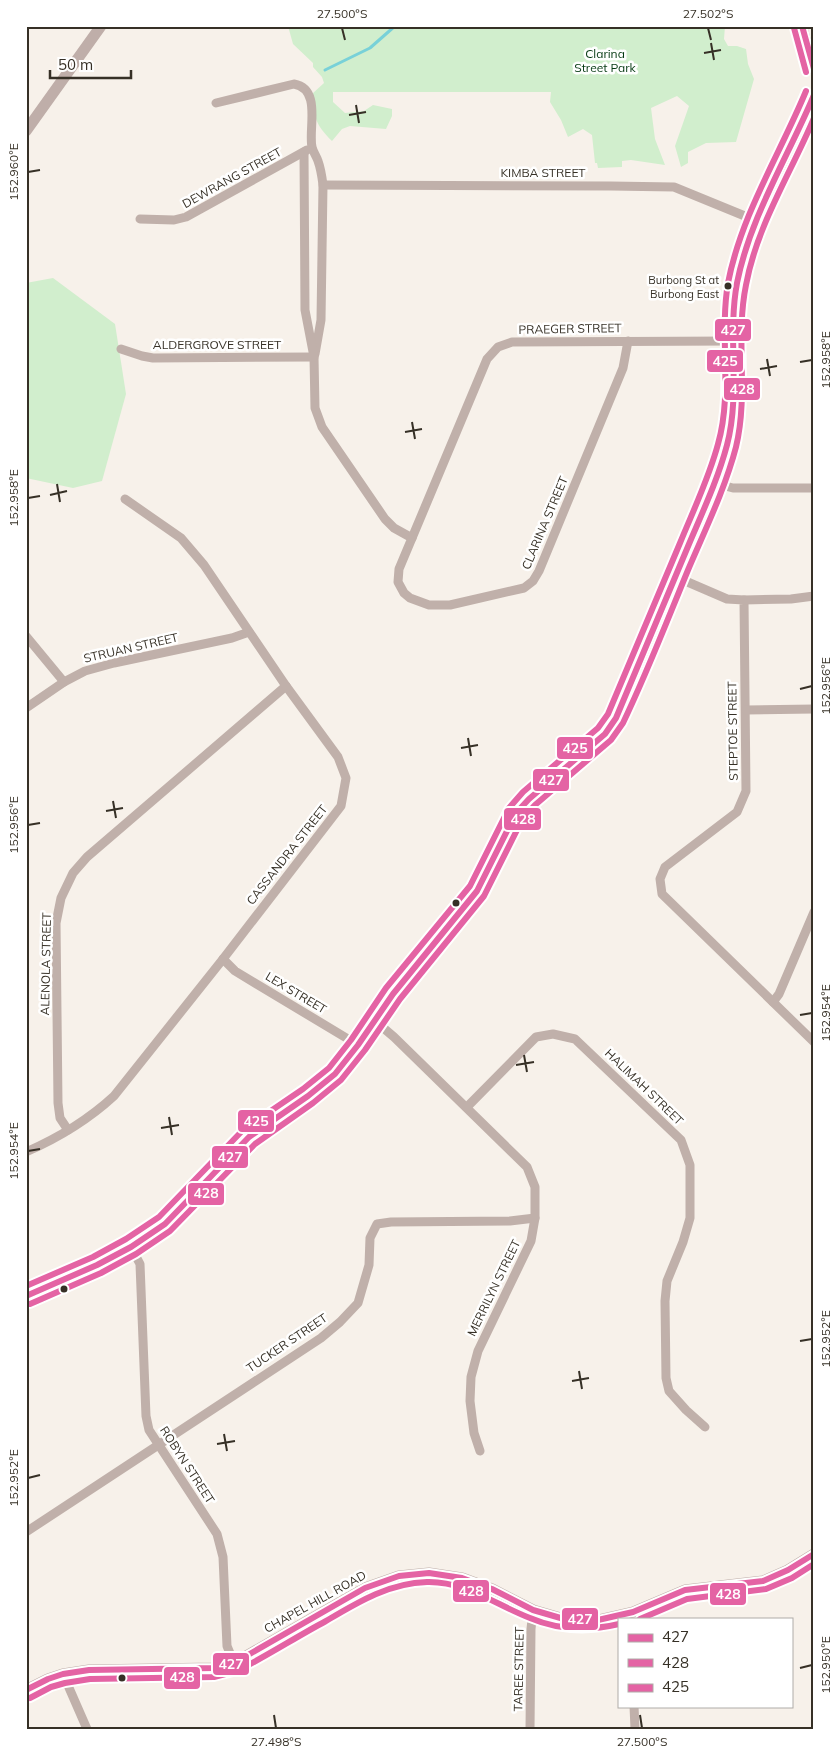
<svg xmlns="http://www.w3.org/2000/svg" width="840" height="1755" font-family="Mulish,sans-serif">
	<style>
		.green { fill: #d1eecd }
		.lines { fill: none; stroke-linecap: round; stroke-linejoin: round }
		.stream { stroke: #78d1d8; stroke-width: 3 }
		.minor { stroke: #c0b0aa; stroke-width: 9 }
		.tertiary { stroke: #c0b0aa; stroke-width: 10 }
		.secondary { stroke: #bfaea9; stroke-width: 11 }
		.bus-1-casing { stroke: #fff; stroke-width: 10 }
		.bus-2-casing { stroke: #fff; stroke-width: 10 }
		.bus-3-casing { stroke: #fff; stroke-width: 10 }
		.bus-1 { stroke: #e463a4; stroke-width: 6 }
		.bus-2 { stroke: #e463a4; stroke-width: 6 }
		.bus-3 { stroke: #e463a4; stroke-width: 6 }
		.ticks { fill: none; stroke: #363026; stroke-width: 2 }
		.bus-dot { fill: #363026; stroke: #fff; stroke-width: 2 }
		.labels { text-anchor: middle; stroke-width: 5; stroke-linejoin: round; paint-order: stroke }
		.bus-label { font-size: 11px; fill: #363026; stroke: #fff; text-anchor: end }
		.park-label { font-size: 12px; fill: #043811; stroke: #fff }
		.street-label { font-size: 12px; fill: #363026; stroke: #fff }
		.line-badge { stroke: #fff; stroke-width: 2 }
		.badge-label { font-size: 14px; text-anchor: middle; font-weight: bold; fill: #fff }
		.neatline { fill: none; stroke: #363026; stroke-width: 2 }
		.ticks-label { font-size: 12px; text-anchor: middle; fill: #363026 }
	</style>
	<rect width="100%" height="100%" fill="#f7f1ea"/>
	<g class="green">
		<path d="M288,26H725L724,39L728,46H737L746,49L748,64L754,79L736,142L706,143L688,152V163L681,167L675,146L689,106L677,96L651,108L655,139L665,165L631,160L622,161V167L598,168L597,163H595L592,135L583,129L568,137L561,120L550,102L551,92H333V102L345,113L364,111L373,105L392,109V116L386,129L350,126L342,129L332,141C315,124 314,117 312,94L324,83L322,77L313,67V63L293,44Z"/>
		<path d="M53,278L115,324L126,394L102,481L73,488L26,478V283Z"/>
	</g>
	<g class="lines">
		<path class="stream" d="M325,70L370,48L395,26"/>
		<g class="minor">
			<path d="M216,103L294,84C322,89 308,129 312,147C313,152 317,157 318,161C321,169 322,177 323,185L321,320L315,354"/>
			<path d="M304,152L305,310L314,357L315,408L322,427L385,519L394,528L412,538L399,569L398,582L404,593L410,598L429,605H450L524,588L533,581L539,571L623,368L628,341"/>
			<path d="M323,185L611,186L674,187L757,221"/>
			<path d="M140,219L174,220L186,217L307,150"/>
			<path d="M121,349L142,356L153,358L314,357"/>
			<path d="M714,483L733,488H814"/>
			<path d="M412,538L487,359L498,347L512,342L733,341"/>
			<path d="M676,577L727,599L744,600L746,791L737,812L665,867L660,879L662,894L814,1042"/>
			<path d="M744,600L791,599L814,596"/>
			<path d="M26,636L64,682"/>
			<path d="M26,708L64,682L85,671L114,663L232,638L249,632"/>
			<path d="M746,710L814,709"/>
			<path d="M223,959L235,971L358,1045"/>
			<path d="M773,1002L779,994L814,912"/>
			<path d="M374,1020L394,1037L527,1167L535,1187V1218L531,1241L478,1351L471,1377L470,1401L474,1433L480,1451"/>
			<path d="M467,1107L536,1037L553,1034L575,1039L681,1140L690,1165V1218L683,1242L667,1281L665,1301L666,1378L669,1391L686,1410L705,1427"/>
			<path d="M68,1130L60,1118L58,1103L56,923L61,898L73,873L87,857L286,686"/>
			<path d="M26,1152C58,1138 88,1120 114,1096L223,959L341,806L346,778L338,757L286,686L204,565L181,538L125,499"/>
			<path d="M131,1247L140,1264L146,1416L149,1430L217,1534L223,1557L227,1646L234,1663"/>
			<path d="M26,1532L321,1338L340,1322L358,1303L369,1265L370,1238L377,1224L391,1222L510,1221L535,1218"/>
			<path d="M63,1674L87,1729"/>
			<path d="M634,1706L635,1729"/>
			<path d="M530,1729L531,1629L533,1610"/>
		</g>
		<g class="tertiary">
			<path d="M802,26L814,70"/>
			<path d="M26,1296L97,1265L131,1247L165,1224L249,1137L308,1096L335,1074L358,1045L393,994L477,891L516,813L529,799L605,734L616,718C641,658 667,598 692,537C704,507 718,477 727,445C742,392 727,337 737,284C750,217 790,157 814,94"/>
		</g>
		<g class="secondary">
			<path d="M26,131L101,26"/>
			<path d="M26,1690L48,1679L63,1674L89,1670L214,1668L234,1663L365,1588L399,1576L429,1573L462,1578L492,1589L533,1610L564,1619L598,1620L633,1612L685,1590L763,1581L788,1570L814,1554"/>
		</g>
		<defs>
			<g id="bus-1">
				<path d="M802,26L814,69"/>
				<path d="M26,1296L97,1265L131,1247L165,1224L249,1137L308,1096L335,1074L358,1045L393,994L477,891L516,813L529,799L605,734L616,718C640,660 665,602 689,544C703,511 718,479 727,445C741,392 727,337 737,283C750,217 788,157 814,95"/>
				<path d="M26,1690L48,1679L63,1674L89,1670L214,1668L234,1663L365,1588L399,1576L429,1573L462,1578L492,1589L533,1610L564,1619L598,1620L633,1612L685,1590L763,1581L788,1570L814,1554"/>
			</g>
			<g id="bus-2">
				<path d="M794,28L806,72"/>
				<path d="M30,1304L101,1273L136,1254L170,1231L255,1144L313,1103L341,1080L365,1050L400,999L484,896L523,818L535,805L611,740L623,723C647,673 667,621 688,570C705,530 725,489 736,447C749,393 735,339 746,285C757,225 791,173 814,118"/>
				<path d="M640,1619L687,1599L766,1589L792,1578L814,1564"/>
				<path d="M30,1698L51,1687L65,1683L90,1679L214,1677L237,1671C267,1656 296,1637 326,1621C358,1602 389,1583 427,1582C465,1581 496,1605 530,1618C558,1630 589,1631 619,1624"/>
			</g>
			<path id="bus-3" d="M26,1286L93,1257L126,1239L159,1217L243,1130L303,1089L329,1068L351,1040L386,988L470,886L509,808L523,792L598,728L608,714C632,657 656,600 680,543C693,511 709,478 718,444C733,392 719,336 728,283C741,215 780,154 806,91"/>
		</defs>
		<use href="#bus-1" class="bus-1-casing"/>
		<use href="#bus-2" class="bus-2-casing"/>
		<use href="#bus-3" class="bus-3-casing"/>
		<use href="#bus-1" class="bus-1"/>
		<use href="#bus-2" class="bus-2"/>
		<use href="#bus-3" class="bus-3"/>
	</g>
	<path class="ticks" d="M342,28L345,40M708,28L711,40M711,43L714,60M704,53L721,50M356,105L359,123M349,115L366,112M28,172L40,170M767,359L770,376M800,362L812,360M760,369L777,366M412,422L415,439M405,432L422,429M57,484L60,502M50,495L67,491M28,498L40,496M800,689L812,686M468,738L471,756M461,748L478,745M113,801L116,818M106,811L123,808M28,825L40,823M800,1015L812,1013M524,1055L527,1072M516,1065L534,1062M169,1117L172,1135M161,1128L179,1125M28,1151L40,1149M800,1341L812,1339M579,1371L582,1389M572,1381L589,1378M224,1434L227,1451M217,1444L235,1441M28,1478L40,1475M800,1668L812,1665M274,1715L276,1728M640,1715L642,1728"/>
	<g class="bus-dot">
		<circle cx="728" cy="286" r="4.5"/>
		<circle cx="456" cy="903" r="4.5"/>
		<circle cx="64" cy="1289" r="4.5"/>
		<circle cx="122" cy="1678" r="4.5"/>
	</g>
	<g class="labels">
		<g class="bus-label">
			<text x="719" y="284">Burbong St at<tspan x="719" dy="14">Burbong East</tspan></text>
		</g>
		<g class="park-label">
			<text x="605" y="58">Clarina<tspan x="605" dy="14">Street Park</tspan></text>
		</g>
		<g class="street-label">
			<text x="543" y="177">KIMBA STREET</text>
			<text transform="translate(232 178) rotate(-29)" y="4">DEWRANG STREET</text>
			<text transform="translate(570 329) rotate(-1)" y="4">PRAEGER STREET</text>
			<text x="217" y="349">ALDERGROVE STREET</text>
			<text transform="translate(545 523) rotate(-67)" y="4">CLARINA STREET</text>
			<text transform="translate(131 648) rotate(-13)" y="4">STRUAN STREET</text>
			<text transform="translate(733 731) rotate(-91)" y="4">STEPTOE STREET</text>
			<text transform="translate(287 855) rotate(-52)" y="4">CASSANDRA STREET</text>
			<text transform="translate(46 964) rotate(-89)" y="4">ALENOLA STREET</text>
			<text transform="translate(296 993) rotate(31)" y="4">LEX STREET</text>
			<text transform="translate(644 1087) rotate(44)" y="4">HALIMAH STREET</text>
			<text transform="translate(494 1288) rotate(-64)" y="4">MERRILYN STREET</text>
			<text transform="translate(287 1343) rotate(-34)" y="4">TUCKER STREET</text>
			<text transform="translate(187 1465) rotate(57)" y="4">ROBYN STREET</text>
			<text transform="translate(315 1602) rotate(-29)" y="4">CHAPEL HILL ROAD</text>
			<text transform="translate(519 1669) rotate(-89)" y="4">TAREE STREET</text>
		</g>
	</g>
	<g class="line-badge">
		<rect x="714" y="318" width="38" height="24" rx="5" fill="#e463a4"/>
		<rect x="706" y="349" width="38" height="24" rx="5" fill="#e463a4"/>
		<rect x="723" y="377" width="38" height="24" rx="5" fill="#e463a4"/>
		<rect x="556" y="736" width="38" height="24" rx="5" fill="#e463a4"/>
		<rect x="532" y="768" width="38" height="24" rx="5" fill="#e463a4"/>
		<rect x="503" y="807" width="39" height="24" rx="5" fill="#e463a4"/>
		<rect x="237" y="1109" width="38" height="24" rx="5" fill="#e463a4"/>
		<rect x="211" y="1145" width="38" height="24" rx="5" fill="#e463a4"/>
		<rect x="187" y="1182" width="38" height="24" rx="5" fill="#e463a4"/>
		<rect x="452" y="1579" width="38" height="24" rx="5" fill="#e463a4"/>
		<rect x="709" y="1582" width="38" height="24" rx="5" fill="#e463a4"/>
		<rect x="561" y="1607" width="38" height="24" rx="5" fill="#e463a4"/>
		<rect x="212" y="1652" width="38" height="24" rx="5" fill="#e463a4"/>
		<rect x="163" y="1666" width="38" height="24" rx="5" fill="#e463a4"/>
	</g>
	<g class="badge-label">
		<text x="733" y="335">427</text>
		<text x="725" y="366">425</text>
		<text x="742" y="394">428</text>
		<text x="575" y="753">425</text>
		<text x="551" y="785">427</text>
		<text x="523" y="824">428</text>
		<text x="256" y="1126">425</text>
		<text x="230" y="1162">427</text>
		<text x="206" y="1198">428</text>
		<text x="471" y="1596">428</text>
		<text x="728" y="1599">428</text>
		<text x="580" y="1624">427</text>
		<text x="231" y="1669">427</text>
		<text x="182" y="1682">428</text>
	</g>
	<rect width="840" height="1755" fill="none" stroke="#ffffff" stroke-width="55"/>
	<rect x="618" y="1618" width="175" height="90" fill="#ffffff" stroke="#afaca8"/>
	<rect x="628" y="1634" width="25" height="8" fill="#e463a4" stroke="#afaca8"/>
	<text x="662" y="1642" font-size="15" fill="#363026">427</text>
	<rect x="628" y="1659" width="25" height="8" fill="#e463a4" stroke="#afaca8"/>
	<text x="662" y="1668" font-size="15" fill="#363026">428</text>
	<rect x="628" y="1684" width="25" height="8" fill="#e463a4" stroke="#afaca8"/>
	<text x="662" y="1692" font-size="15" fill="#363026">425</text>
	<path d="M50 70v8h81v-8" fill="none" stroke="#363026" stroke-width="2.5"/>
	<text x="58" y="70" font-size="15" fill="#363026" stroke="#ffffff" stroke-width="4" paint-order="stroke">50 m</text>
	<rect x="28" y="28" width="784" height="1700" class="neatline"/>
	<g class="ticks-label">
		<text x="342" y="18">27.500°S</text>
		<text x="708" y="18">27.502°S</text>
		<text transform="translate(14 172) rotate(-90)" y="4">152.960°E</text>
		<text transform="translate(826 360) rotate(-90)" y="4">152.958°E</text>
		<text transform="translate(14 498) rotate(-90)" y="4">152.958°E</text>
		<text transform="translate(826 686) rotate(-90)" y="4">152.956°E</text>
		<text transform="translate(14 825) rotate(-90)" y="4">152.956°E</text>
		<text transform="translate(826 1013) rotate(-90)" y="4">152.954°E</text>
		<text transform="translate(14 1151) rotate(-90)" y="4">152.954°E</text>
		<text transform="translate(826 1339) rotate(-90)" y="4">152.952°E</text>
		<text transform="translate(14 1478) rotate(-90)" y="4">152.952°E</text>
		<text transform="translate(826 1665) rotate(-90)" y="4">152.950°E</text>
		<text x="276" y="1746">27.498°S</text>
		<text x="642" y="1746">27.500°S</text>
	</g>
</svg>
